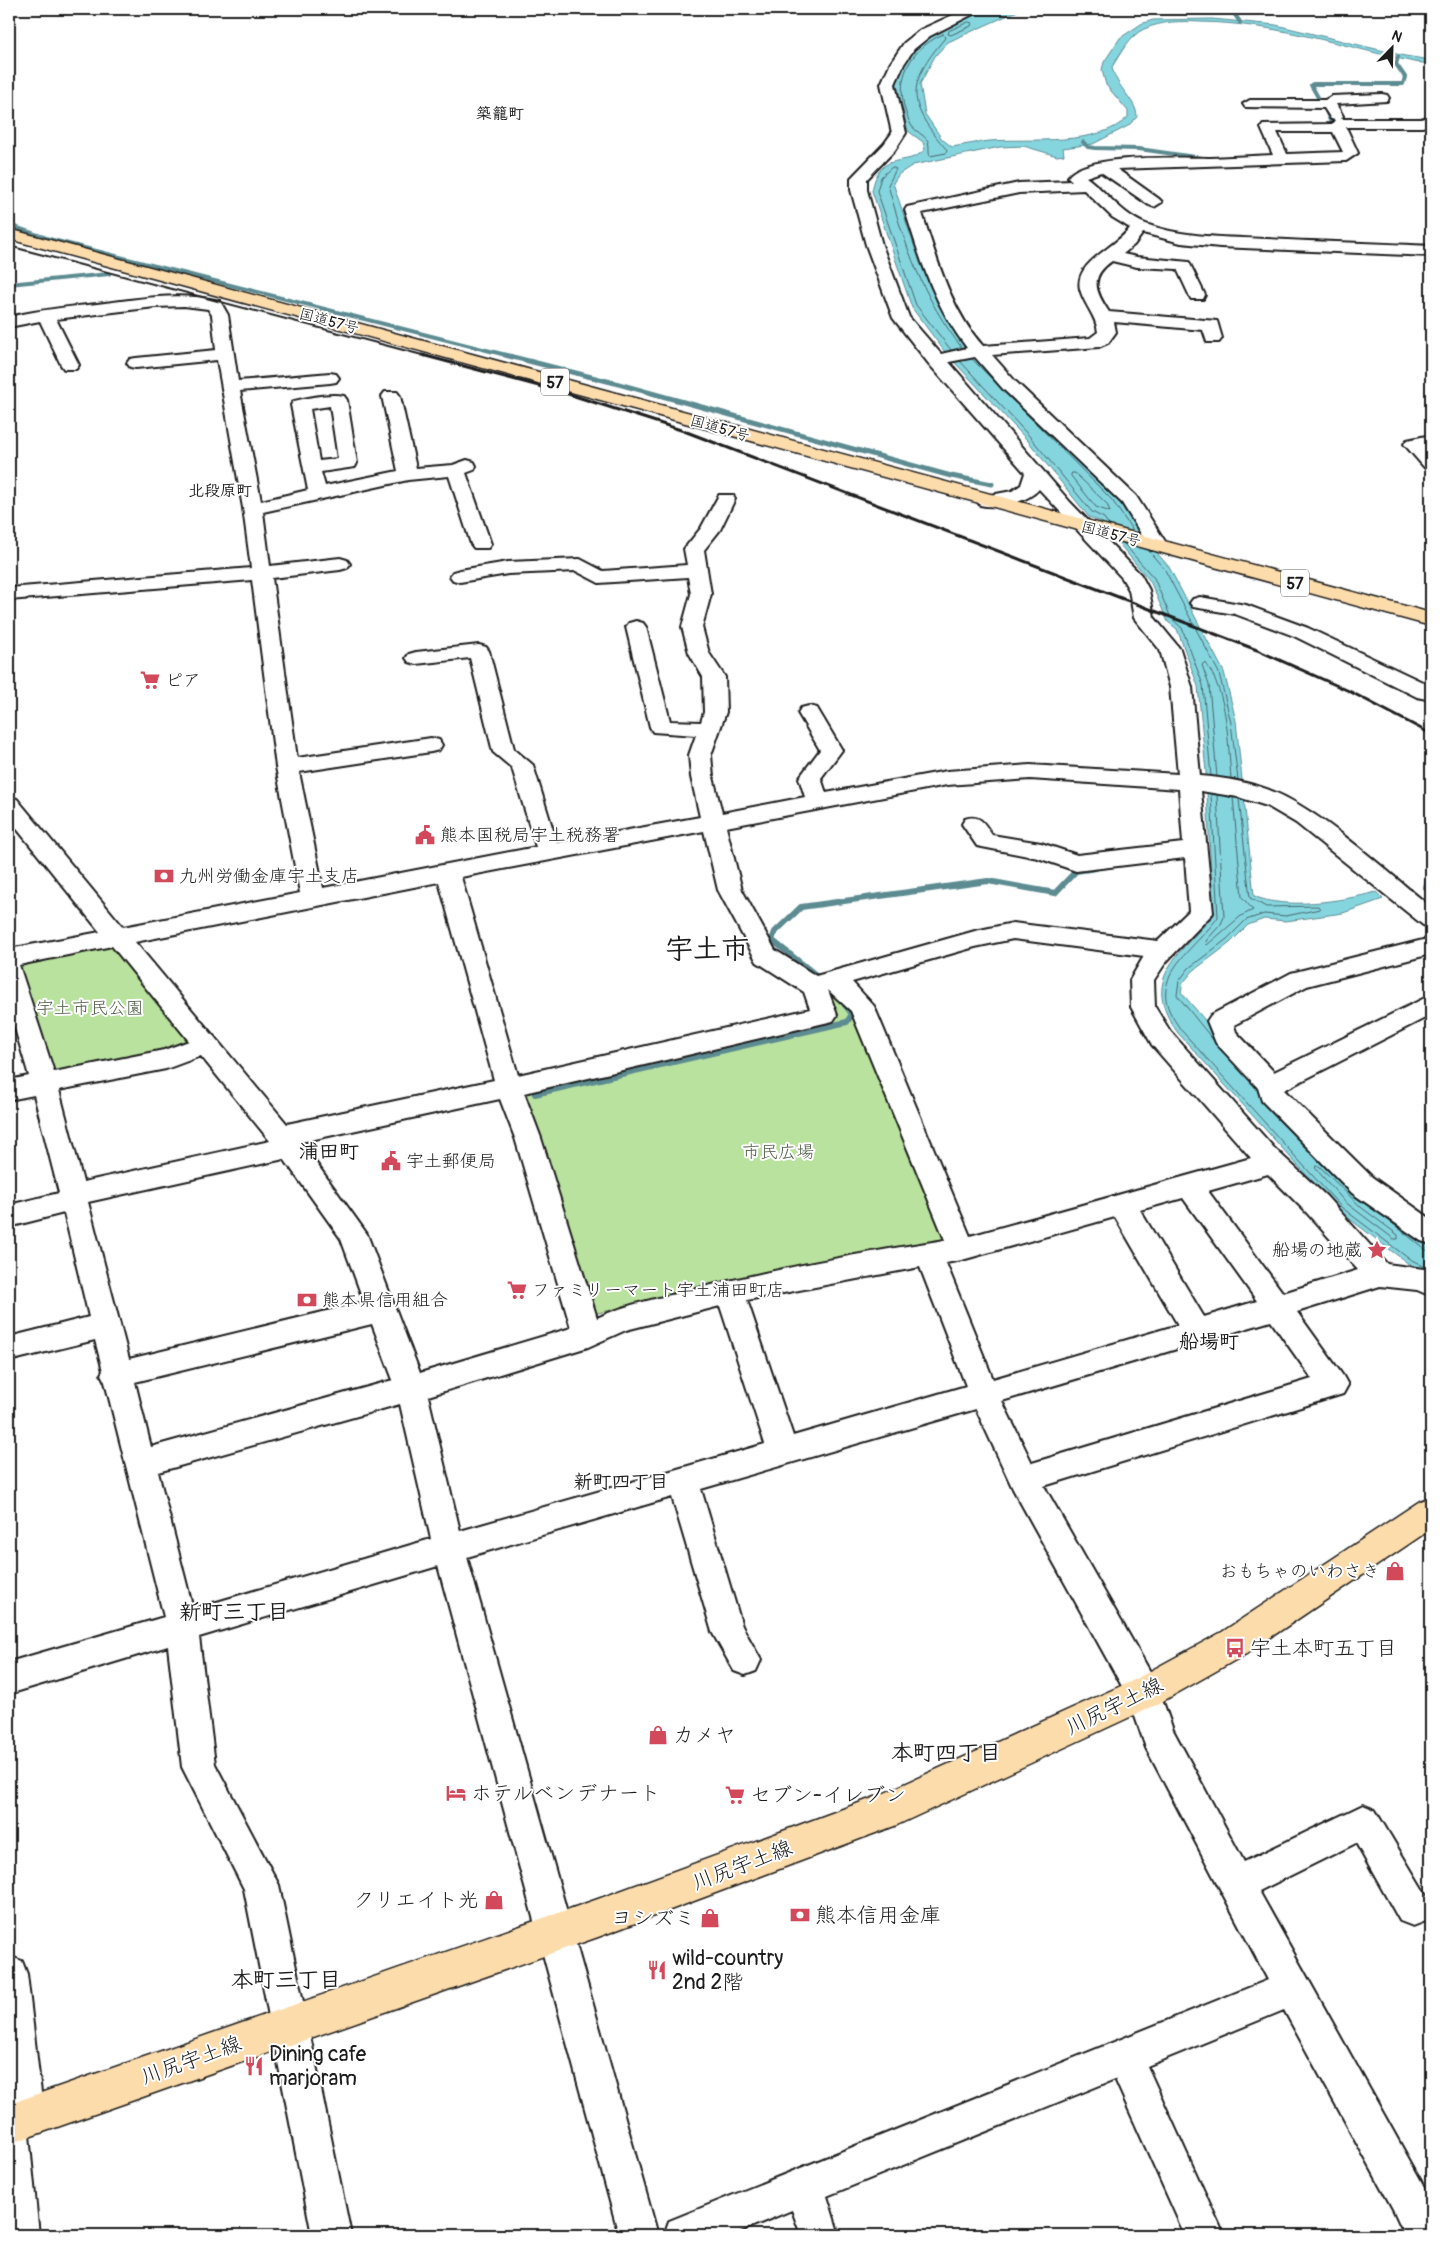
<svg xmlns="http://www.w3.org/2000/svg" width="1440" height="2244" font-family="Pangolin,'Klee One',sans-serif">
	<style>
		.green { fill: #b9e29e; stroke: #6a7f5d }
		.water { fill: #85d5df; stroke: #5b8b91 }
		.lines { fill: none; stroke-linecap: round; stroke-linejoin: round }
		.shore { stroke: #46666a; stroke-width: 1 }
		.stream-far2 { stroke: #5b8b91; stroke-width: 4 }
		.stream-far1 { stroke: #5b8b91; stroke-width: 5 }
		.stream { stroke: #5b8b91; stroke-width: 6 }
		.minor-casing { stroke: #1c1c1c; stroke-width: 4 }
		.major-casing { stroke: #1c1c1c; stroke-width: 3 }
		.highway-casing { stroke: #1c1c1c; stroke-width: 3 }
		.minor { fill: #fff; fill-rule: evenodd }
		.major { fill: #fddcac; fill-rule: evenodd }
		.highway { fill: #fddcac; fill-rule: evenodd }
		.rail-far1 { stroke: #1c1c1c; stroke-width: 2 }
		.rail { stroke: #1c1c1c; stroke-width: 3 }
		.labels { text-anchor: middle; stroke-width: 4; stroke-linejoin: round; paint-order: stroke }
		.far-street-label { font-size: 15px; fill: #1c1c1c; stroke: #fff }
		.far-quarter-label { font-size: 16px; font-weight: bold; fill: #1c1c1c; stroke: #fff }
		.shield { fill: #fff; stroke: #606060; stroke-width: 1 }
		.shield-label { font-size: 16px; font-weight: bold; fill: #1c1c1c }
		.poi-label { font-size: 18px; fill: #1c1c1c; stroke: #fff; text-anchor: start }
		.park-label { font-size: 18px; fill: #53614a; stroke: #fff }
		.neighbourhood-label { font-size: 19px; font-weight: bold; fill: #1c1c1c; stroke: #fff }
		.quarter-label { font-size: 20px; font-weight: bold; fill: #1c1c1c; stroke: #fff }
		.near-poi-label { font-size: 21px; fill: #1c1c1c; stroke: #fff; text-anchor: start }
		.near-street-label { font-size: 21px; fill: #1c1c1c; stroke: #fff }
		.near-neighbourhood-label { font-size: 22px; font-weight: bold; fill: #1c1c1c; stroke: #fff }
		.town-label { font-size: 28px; font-weight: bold; fill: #1c1c1c; stroke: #fff }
	</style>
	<rect width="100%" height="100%" fill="#fff"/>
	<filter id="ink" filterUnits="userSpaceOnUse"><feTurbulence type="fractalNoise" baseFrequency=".02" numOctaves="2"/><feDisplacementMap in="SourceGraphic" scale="10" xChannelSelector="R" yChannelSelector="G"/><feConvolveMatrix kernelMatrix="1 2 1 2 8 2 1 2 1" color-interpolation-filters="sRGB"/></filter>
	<g filter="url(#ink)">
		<g class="green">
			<path d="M115,936L206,1045L44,1082L9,969V958Z"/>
			<path d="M831,991L857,1012L948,1241L741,1282L593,1314L524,1088L828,1017L825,997Z"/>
		</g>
		<path class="water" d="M986,9H1022L948,42L935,56L920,84L925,114L942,139L952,147C964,145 977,142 990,141C1028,138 1099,147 1128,117V111L1106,85L1102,70L1104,62L1120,38L1141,24L1153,20L1212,19L1276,25L1405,56L1431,60V64L1414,62C1342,46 1275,23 1200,22C1181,21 1162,21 1144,29C1129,36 1121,53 1112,67C1116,88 1137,100 1137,117L1128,126L1093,144L1063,148L1064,155L1057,156L1024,146L1000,147L913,165L899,174L893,183L920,263L943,313L957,335L1023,406L1116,497L1139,532L1169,567L1224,672L1236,721L1254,896C1284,910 1343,901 1376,892L1383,899L1343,913L1286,921L1264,919L1248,925L1230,943L1193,971L1183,983L1181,992L1294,1125L1370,1200L1431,1247V1276L1406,1262L1338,1210L1178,1033C1139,980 1178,955 1213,916L1206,772L1198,686L1177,629L1168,622L1150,581L1101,522L1089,517L1028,441L945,352L912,308L872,191C880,147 907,170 925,149L923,142L908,131L896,81C918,32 940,29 986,9Z"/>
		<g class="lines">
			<g class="shore">
				<path d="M969,22L972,23L971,26L951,35L948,34L949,31Z"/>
				<path d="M943,34L945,38C905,85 907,104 947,150L946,153L930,156C928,152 930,147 928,141C924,134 915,132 911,125C892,87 904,52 943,34Z"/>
				<path d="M951,350L916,305L877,191L881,177L892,167L896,169L888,185C904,244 924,300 962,348"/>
				<path d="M972,359L1112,500L1133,531"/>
				<path d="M960,361L1031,438L1092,512L1104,518L1109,525"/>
				<path d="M1072,473H1075L1107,504L1110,512L1096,507L1071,476Z"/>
				<path d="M1124,544L1154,578L1171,618L1182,628L1203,685L1211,776"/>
				<path d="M1148,550L1165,570L1219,673L1231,723L1238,780"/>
				<path d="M1217,777L1209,685L1202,665L1205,662C1228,693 1228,742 1231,779"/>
				<path d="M1211,794L1218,917C1199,945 1153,972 1169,1010C1172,1017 1177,1024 1181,1030L1341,1207L1408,1258L1429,1269"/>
				<path d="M1217,795L1224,917L1221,924L1206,941L1207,945L1241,916L1253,910L1242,897L1233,797"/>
				<path d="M1214,1041L1177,995L1179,981L1189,968L1227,939L1246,920L1264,914L1286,916L1320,909L1318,906L1266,907L1250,898L1239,799"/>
				<path d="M1316,1166H1319L1362,1208L1398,1235V1239H1394L1345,1202L1316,1169Z"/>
				<path d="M1383,1216L1426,1250L1431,1251"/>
			</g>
			<g class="stream-far2">
				<path d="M1231,9L1240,22"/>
				<path d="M1319,99L1311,85L1313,84H1403L1405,77L1396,64L1398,57"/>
				<path d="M1325,109L1332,125"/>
				<path d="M1083,142L1088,147L1095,148L1139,149L1209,159"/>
				<path d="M9,225L49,239L510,356"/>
				<path d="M9,284L109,274"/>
			</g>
			<path class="stream-far1" d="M505,355L615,383L951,476L992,484"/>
			<g class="stream">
				<path d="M1426,887L1431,868"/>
				<path d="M821,979L772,940L775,932L801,907L988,881L1055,893L1076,871L1096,868"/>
				<path d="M535,1094L847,1022L852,1014L845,1005"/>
			</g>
			<defs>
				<g id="minor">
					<path d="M966,9H983L930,36L914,49L904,64L895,84L906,133L895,150L867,179V190L882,245L909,317L941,354L967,348C934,305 921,261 905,210L907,207L1019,183L1072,181L1068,177C1085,153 1182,158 1211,158C1231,157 1252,156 1273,155L1261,128L1263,125L1332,124L1335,120L1331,119L1324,108L1245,107L1243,104L1250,100H1325L1332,96L1382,94L1387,95L1389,98L1387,101L1336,104L1343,116L1341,119H1421L1431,116V125L1422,127H1346L1358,153L1346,161L1117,169L1159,199L1162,202L1154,207L1149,205L1101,172L1086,177C1106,191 1122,215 1146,224C1184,238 1227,237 1267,239C1322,242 1376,243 1431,246V256L1220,247L1181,243L1143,233L1134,245L1123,254L1137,257L1189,262L1205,295L1203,299H1191L1177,269L1137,267L1112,261C1089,277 1095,291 1109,312L1217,321L1222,338L1219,342H1207L1203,330L1114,322L1116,332L1108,343L1099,347L992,355L1015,381L1136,496L1168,546L1165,550H1151L1122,503L1003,389L975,357L949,362L1070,502L1141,575L1149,590L1154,617L1180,649L1192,687L1200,776C1227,778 1260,784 1285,797C1335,823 1386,871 1431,907V927L1423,925L1296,823L1267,806L1238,797L1201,791L1213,913L1166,962L1154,980L1155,1007L1170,1031L1275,1149L1326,1196L1387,1264L1431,1270V1296L1417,1290L1380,1286L1297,1312L1343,1376L1348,1385L1343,1394L1044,1486L1156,1682L1173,1730L1244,1862L1363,1805L1375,1810L1426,1895L1431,1908L1426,1921L1413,1926L1400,1921L1356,1843L1259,1891L1421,2181L1431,2204V2235H1405L1393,2209L1284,2010L1147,2066L1224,2235H1185L1115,2079L827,2196L839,2235H801L792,2210L731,2235H664L669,2221L1268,1980L1146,1748L1129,1699L1013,1489L976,1409L701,1489L742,1626L761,1660L756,1671L745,1675L734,1671L712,1632L672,1497L467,1557L658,2235H619L438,1566L199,1637L215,1764L279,1885L351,2235H312L244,1889L182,1767L168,1646L9,1694V1662L164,1617L105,1382L101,1374L103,1371L95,1340L9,1361V1337L89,1317L64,1213L9,1227V1205L59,1193L34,1095L9,1100V1080L29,1076L9,1008V949L100,932L9,819V797L17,799L123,927L300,893L276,767L252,580L9,600V588L251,568L243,508L217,360L136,368L130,367L127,363L130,359L136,358L216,350L212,315L208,309L184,306L155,307L56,319L79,365L76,369H64L61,365L40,321L9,327V317C38,310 67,307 97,304C138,299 179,291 220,301L228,315L238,381L330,373L336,374L339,378L336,382L330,383L240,391L261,501L308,490L291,405L294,401C308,398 330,393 344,396L347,400L357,463L355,467L321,472L325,486L398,471L382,396L385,392H397L400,396L416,468L453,465L467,460L474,462L476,466L474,470L466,473L491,544L488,548H474L471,544L449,476L408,480L263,512L270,566L340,558L347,560L350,564L347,568L340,570L272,578L297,758L431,738L439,740L442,745L439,750L431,752L299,772L323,888L536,847L512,768L493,752L470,658L416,664L409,662L406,658L409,654L416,652L479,645L486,647L489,651L514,749L533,765L557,843L700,817L691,777L689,755L696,735L653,732L650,727L626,627L629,623L636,621L643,623L646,627L670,721L701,722L704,712L703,677L689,653L682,627L691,594L688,577L599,583L576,571L508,574L460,582L453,580L450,576L453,572L460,570L508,562L580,559L603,571L687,565L684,549L701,528L719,495H733L735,499L720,530L704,550L711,594L702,627L709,653L725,677L726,712L711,755L713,777L722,813L805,797L799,778L820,750L798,713L801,708L809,706L817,708L842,750L821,778L826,793L947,771L1030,765L1178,774L1170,687L1160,650L1134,618L1129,590L1122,578L1039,489C1027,503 997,509 980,505L977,501L980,497L1012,491L1021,485L1025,473L929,364L893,318L866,245L851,190V178L884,144L892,133L881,84L890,64L904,43L920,30ZM1277,132H1333L1343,152L1287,154ZM1084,190L1112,217L1130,228C1117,247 1074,262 1080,289C1084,305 1096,315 1098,332L1090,338L983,346C950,309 937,259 922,213L1019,193ZM330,406L338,459L319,461L310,409ZM1030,779L1179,789L1183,843L1077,855L1041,843L992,835C984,823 980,814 965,819L962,824L977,846L1038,858L1076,871L1185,858L1189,911L1158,941L1013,923L975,931L816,976L775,950L742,890L726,827L947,785ZM704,831L718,890L757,962L804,992L810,1009L518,1075L461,877ZM439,882L494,1080L287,1124L135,942ZM1013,939L1144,956L1130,980L1131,1007L1152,1045L1251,1158L970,1236L874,1006L852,982L975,947ZM112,946L189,1041L164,1050L54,1072L19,965ZM828,990L851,1011L945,1240C860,1253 775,1269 691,1290C660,1298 627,1304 597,1318L541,1138L524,1093L833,1021L837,1015ZM201,1056L270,1141L83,1182L59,1090L166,1069ZM500,1099L515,1138L571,1328L420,1373L367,1234L301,1142ZM284,1159L341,1239L364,1302L129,1359L88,1202ZM1268,1174L1306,1212L1358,1270L1283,1293L1208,1191ZM1183,1198L1257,1301L1204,1317L1140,1210ZM1115,1217L1178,1325L993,1379L946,1263L962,1260ZM920,1267L966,1386L793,1436L747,1300ZM720,1306L765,1444L460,1531L428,1396L588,1347L626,1330ZM1271,1321L1312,1379L1032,1463L1002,1401ZM372,1324L393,1380L151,1447L135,1382ZM400,1404L431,1539L193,1609L158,1472Z"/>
					<path d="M1431,435V445L1426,447L1431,452V469L1424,467L1404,444L1407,440Z"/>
					<path d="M1200,597L1246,605L1308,628L1431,686V700L1417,697L1294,636L1235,614L1193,607L1190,603L1193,599Z"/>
					<path d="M1431,938V954L1307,986L1234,1025L1236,1032L1274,1072L1431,995V1015L1284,1090L1372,1177L1431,1219V1244L1421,1241L1352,1193L1262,1101L1258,1088L1216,1043L1207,1021L1211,1015L1291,973Z"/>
					<path d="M9,1956L22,1961L27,1974L44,2118L38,2131L29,2135L39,2235H9Z"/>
				</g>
				<path id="major" d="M1431,1497V1529L1246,1654L1156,1705L897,1825L598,1937L9,2144V2104L598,1899L878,1796L1132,1681L1222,1632L1420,1501Z"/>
				<path id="highway" d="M9,229L1431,613V626L9,239Z"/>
			</defs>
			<use href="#minor" class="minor-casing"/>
			<use href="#major" class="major-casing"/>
			<use href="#highway" class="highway-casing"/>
			<use href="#minor" class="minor"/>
			<use href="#major" class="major"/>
			<use href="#highway" class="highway"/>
			<path class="rail-far1" d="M9,246L426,356"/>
			<path class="rail" d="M422,355L565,393L684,431L1257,650L1349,691L1431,734"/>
		</g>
	</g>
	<defs>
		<symbol id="supermarket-bare" viewBox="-9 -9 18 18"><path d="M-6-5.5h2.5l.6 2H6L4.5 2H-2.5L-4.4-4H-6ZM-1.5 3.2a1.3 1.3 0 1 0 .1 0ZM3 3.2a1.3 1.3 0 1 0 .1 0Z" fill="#d1495b" stroke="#fff" stroke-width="2.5" paint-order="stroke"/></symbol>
		<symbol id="civic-bare" viewBox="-9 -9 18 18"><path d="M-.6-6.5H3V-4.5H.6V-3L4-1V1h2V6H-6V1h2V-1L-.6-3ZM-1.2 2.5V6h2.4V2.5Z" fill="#d1495b" stroke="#fff" stroke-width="2.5" paint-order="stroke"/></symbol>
		<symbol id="bank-bare" viewBox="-9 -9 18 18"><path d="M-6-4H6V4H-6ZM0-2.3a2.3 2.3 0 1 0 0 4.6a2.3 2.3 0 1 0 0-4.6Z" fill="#d1495b" stroke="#fff" stroke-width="2.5" paint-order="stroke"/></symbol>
		<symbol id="sight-bare" viewBox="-9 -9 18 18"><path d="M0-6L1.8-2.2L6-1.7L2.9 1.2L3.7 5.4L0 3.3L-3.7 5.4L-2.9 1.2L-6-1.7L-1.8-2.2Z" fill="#d1495b" stroke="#fff" stroke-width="2.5" paint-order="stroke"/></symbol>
		<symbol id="shop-bare" viewBox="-9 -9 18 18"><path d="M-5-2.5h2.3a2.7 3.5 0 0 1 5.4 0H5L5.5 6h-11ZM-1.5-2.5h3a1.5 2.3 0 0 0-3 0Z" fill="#d1495b" stroke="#fff" stroke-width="2.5" paint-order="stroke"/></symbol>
		<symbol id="bus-bare" viewBox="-9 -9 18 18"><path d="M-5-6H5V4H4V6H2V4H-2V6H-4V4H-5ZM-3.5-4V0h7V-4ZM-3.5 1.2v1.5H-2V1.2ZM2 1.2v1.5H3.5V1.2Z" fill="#d1495b" stroke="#fff" stroke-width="2.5" paint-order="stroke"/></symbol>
		<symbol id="hotel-bare" viewBox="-9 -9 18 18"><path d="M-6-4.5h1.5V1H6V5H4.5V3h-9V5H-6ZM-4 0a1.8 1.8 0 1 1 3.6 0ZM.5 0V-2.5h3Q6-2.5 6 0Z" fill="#d1495b" stroke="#fff" stroke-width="2.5" paint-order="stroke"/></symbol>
		<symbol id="restaurant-bare" viewBox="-9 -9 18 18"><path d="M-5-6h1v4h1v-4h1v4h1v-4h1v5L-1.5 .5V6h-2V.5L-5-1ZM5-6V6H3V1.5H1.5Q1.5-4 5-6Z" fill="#d1495b" stroke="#fff" stroke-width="2.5" paint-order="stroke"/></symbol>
	</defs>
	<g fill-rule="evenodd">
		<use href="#supermarket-bare" x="136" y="666" width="28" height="28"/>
		<use href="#civic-bare" x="411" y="821" width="28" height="28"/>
		<use href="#bank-bare" x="150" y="862" width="28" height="28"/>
		<use href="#civic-bare" x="377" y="1147" width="28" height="28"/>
		<use href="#sight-bare" x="1363" y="1236" width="28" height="28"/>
		<use href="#supermarket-bare" x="503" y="1276" width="28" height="28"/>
		<use href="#bank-bare" x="293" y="1286" width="28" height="28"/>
		<use href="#shop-bare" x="1381" y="1557" width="28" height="28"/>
		<use href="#bus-bare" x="1221" y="1634" width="28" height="28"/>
		<use href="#shop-bare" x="644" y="1721" width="28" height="28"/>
		<use href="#hotel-bare" x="442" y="1779" width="28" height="28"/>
		<use href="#supermarket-bare" x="721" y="1781" width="28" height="28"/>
		<use href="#shop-bare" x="480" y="1886" width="28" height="28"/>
		<use href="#bank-bare" x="786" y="1901" width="28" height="28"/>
		<use href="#shop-bare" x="696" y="1904" width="28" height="28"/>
		<use href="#restaurant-bare" x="643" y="1956" width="28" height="28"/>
		<use href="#restaurant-bare" x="240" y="2052" width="28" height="28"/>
	</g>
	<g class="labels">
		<g class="far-street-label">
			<text transform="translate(329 321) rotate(15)" y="5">国道57号</text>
			<text transform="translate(720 428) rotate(16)" y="5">国道57号</text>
			<text transform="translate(1111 534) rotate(15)" y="5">国道57号</text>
		</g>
		<g class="far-quarter-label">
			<text x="500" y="119">築籠町</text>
			<text x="220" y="496">北段原町</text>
		</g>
		<g class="shield">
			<rect x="541" y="368.5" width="28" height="27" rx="4"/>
			<rect x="1281" y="569.5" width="28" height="27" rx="4"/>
		</g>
		<g class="shield-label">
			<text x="555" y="388">57</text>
			<text x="1295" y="589">57</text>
		</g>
		<g class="poi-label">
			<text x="165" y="686">ピア</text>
			<text x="440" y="841">熊本国税局宇土税務署</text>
			<text x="179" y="882">九州労働金庫宇土支店</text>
			<text x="406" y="1167">宇土郵便局</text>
			<text x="1362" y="1256" text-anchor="end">船場の地蔵</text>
			<text x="532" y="1296">ファミリーマート宇土浦田町店</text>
			<text x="322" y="1306">熊本県信用組合</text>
			<text x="1380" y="1577" text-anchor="end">おもちゃのいわさき</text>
		</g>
		<g class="park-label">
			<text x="90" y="1014">宇土市民公園</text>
			<text x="778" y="1158">市民広場</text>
		</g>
		<g class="neighbourhood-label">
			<text x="621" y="1488">新町四丁目</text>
		</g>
		<g class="quarter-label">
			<text x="329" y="1158">浦田町</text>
			<text x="1209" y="1348">船場町</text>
		</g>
		<g class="near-poi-label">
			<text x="1250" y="1655">宇土本町五丁目</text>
			<text x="673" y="1742">カメヤ</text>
			<text x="471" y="1800">ホテルベンデナート</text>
			<text x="750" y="1802">セブン-イレブン</text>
			<text x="479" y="1907" text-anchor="end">クリエイト光</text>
			<text x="815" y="1922">熊本信用金庫</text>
			<text x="695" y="1925" text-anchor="end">ヨシズミ</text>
			<text x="672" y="1965">wild-country<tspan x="672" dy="24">2nd 2階</tspan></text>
			<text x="269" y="2061">Dining cafe<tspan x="269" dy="24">marjoram</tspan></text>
		</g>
		<g class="near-street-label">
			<text transform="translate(1114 1706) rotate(-26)" y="7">川尻宇土線</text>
			<text transform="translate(742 1865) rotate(-21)" y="7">川尻宇土線</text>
			<text transform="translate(191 2060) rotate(-20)" y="7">川尻宇土線</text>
		</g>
		<g class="near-neighbourhood-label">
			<text x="234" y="1619">新町三丁目</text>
			<text x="946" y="1760">本町四丁目</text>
			<text x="286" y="1987">本町三丁目</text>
		</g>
		<g class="town-label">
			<text x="707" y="958">宇土市</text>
		</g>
	</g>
	<rect width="1440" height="2244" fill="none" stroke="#fff" stroke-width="30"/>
	<rect x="15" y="15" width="1410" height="2214" fill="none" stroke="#1c1c1c" stroke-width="2" filter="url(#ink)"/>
	<g transform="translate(1392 48) rotate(23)" stroke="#ffffff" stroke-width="4" paint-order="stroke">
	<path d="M0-4L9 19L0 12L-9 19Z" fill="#1c1c1c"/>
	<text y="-8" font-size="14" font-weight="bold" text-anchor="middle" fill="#1c1c1c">N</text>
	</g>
</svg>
